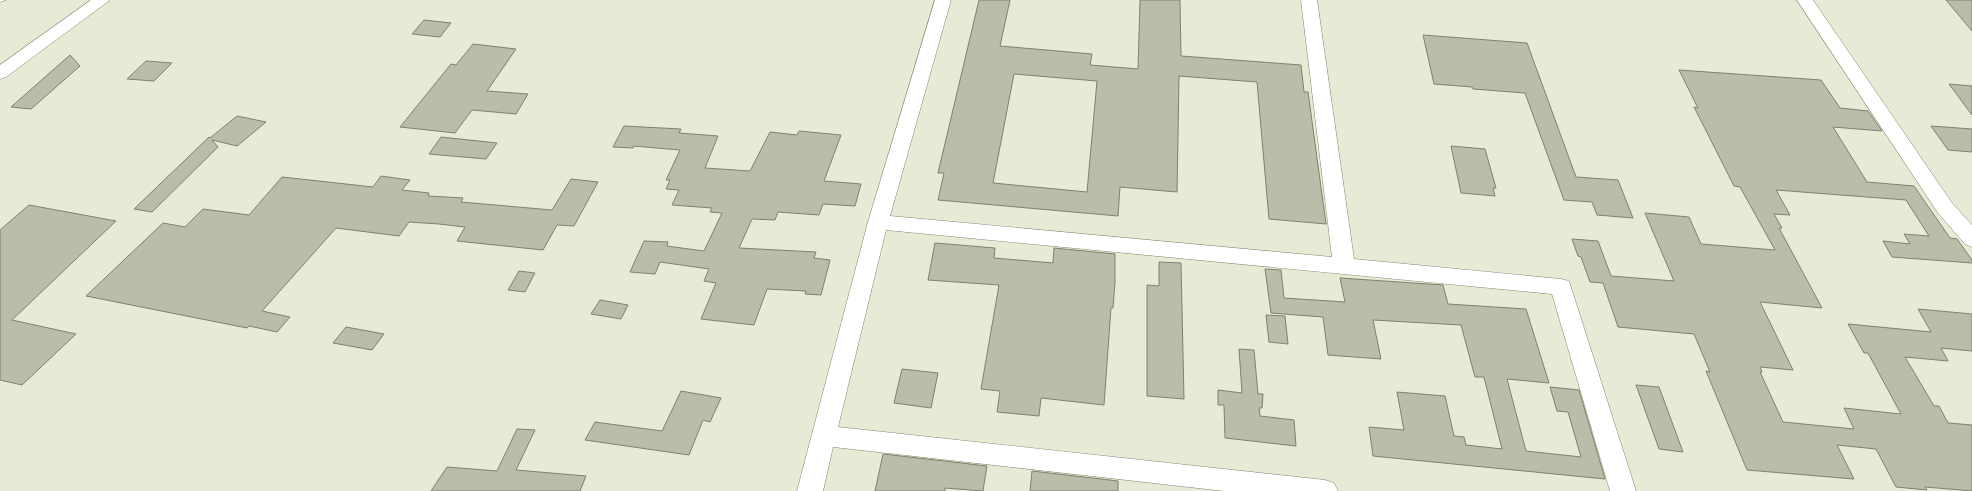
<svg xmlns="http://www.w3.org/2000/svg" width="1972" height="491" font-family="Bitter,serif">
	<style>
		.building { fill: #b9bda9; stroke: #7d816e; fill-rule: evenodd }
		.lines { fill: none; stroke-linecap: round; stroke-linejoin: round }
		.service-casing { stroke: #808471; stroke-width: 1 }
		.minor-casing { stroke: #808471; stroke-width: 1 }
		.service { fill: #fff; fill-rule: evenodd }
		.minor { fill: #fff; fill-rule: evenodd }
	</style>
	<rect width="100%" height="100%" fill="#e6ebd6"/>
	<g class="building">
		<path d="M979,0H1010L1000,46L1092,54L1090,65L1138,69L1140,0H1180L1181,56L1301,65L1304,92H1308L1326,224L1269,219L1257,82L1179,76L1177,192L1120,187L1118,216L938,200L944,173H938ZM1014,74L1097,81L1087,192L993,183Z"/>
		<path d="M1946,0H1972V31Z"/>
		<path d="M424,20L451,23L440,37L412,34Z"/>
		<path d="M1423,35L1527,43L1576,177L1618,180L1633,218L1597,215L1592,202L1564,200L1525,93L1473,89L1472,87L1434,84Z"/>
		<path d="M473,44L516,49L487,91L528,94L516,114L472,110L455,133L400,127L451,64L456,65Z"/>
		<path d="M70,55L80,66L31,109L11,107Z"/>
		<path d="M146,61L172,63L154,81L127,79Z"/>
		<path d="M1679,70L1821,80L1840,108L1868,111L1882,131L1833,127L1867,182L1914,186L1950,238L1957,239L1972,260V263L1892,257L1883,241L1910,244L1904,234L1929,236L1906,200L1776,190L1790,215L1774,214L1782,228H1779L1822,308L1760,302L1793,370L1760,367L1762,372H1760L1783,422L1854,429L1844,408L1901,414L1868,353H1864L1848,324L1931,332L1918,309L1972,314V351L1941,348L1948,361L1905,357L1934,406H1939L1948,423L1972,425V491L1925,487L1927,490L1896,487L1876,449L1837,445L1854,479L1747,470L1706,371L1710,372L1694,334L1618,327L1603,283L1590,282L1581,257L1578,256L1572,239L1598,241L1611,276L1674,281L1645,213L1689,217L1701,244L1775,250L1740,187L1734,186L1694,107L1698,108Z"/>
		<path d="M1949,84L1972,86V115Z"/>
		<path d="M237,116L266,122L237,146L212,140L218,147L152,212L134,209L209,137L210,138Z"/>
		<path d="M624,126L681,129L679,133L718,136L705,168L750,171L770,132L797,135L799,131L841,135L824,181L861,184L855,206L823,204L819,215L778,212L775,220L752,219L739,248L816,252L814,258L830,260L821,295L805,294L806,291L767,289L754,325L701,319L716,283L704,281L709,269L660,262L655,274L630,272L644,241L668,242L667,246L704,251L722,213L710,212L712,208L672,205L679,190L666,189L670,180H666L680,150L634,146L633,148L613,147Z"/>
		<path d="M1931,126L1972,129V152L1948,150Z"/>
		<path d="M441,137L497,143L486,159L429,154Z"/>
		<path d="M1451,146L1485,149L1496,188H1493L1495,196L1461,193Z"/>
		<path d="M381,176L410,180L402,190L429,193L428,196L463,198L461,202L552,210L571,179L598,182L574,226L557,225L543,250L457,241L465,227L439,224L409,222L399,236L336,228L262,311L290,317L277,332L249,326L247,328L86,296L163,223L185,227L203,209L249,215L282,177L373,187Z"/>
		<path d="M29,205L116,221L12,320L76,334L22,385L0,380V230Z"/>
		<path d="M935,243L995,248L994,258L1053,263L1054,248L1115,254V282L1113,308H1111L1104,405L1041,398L1039,416L997,412L1000,391L981,389L999,285L928,280Z"/>
		<path d="M1159,262L1181,263L1184,399L1147,396V285L1159,286Z"/>
		<path d="M1265,269L1281,270L1284,298L1345,302L1340,278L1443,285L1448,304L1526,309L1549,383L1507,379L1526,451L1581,457L1568,412L1557,411L1550,387L1579,390L1605,479L1373,456L1369,427L1404,430L1397,392L1445,396L1454,436L1464,437L1466,445L1502,449L1484,377H1475L1461,325L1373,320L1381,359L1328,355L1323,317L1271,313Z"/>
		<path d="M519,271L535,273L525,292L508,290Z"/>
		<path d="M600,300L628,305L621,319L591,314Z"/>
		<path d="M1266,315L1285,316L1288,344L1269,342Z"/>
		<path d="M346,327L384,334L372,350L333,343Z"/>
		<path d="M1239,349L1254,350L1258,394H1263L1262,408H1259L1260,416L1294,420L1296,446L1225,438L1224,405H1218V390L1242,393Z"/>
		<path d="M902,369L938,373L931,408L894,403Z"/>
		<path d="M1636,385L1659,387L1683,452L1659,449Z"/>
		<path d="M681,391L721,398L710,422L703,420L689,455L585,440L595,422L662,431Z"/>
		<path d="M517,429L535,430L516,470L586,476L580,491H431L447,467L497,471Z"/>
		<path d="M883,454L987,466L983,491L945,488V491H875Z"/>
		<path d="M1032,471L1118,481V491H1030Z"/>
	</g>
	<g class="lines">
		<defs>
			<path id="service" d="M0,0H6L0,2Z"/>
			<g id="minor">
				<path d="M91,0H110L6,77L0,79V65Z"/>
				<path d="M935,0H951L890,216L1332,257L1301,0H1317L1354,259L1561,279L1569,281L1636,491H1610L1552,294L886,230L838,427L1325,480L1334,483L1338,491H1224L833,447L823,491H797L868,222Z"/>
				<path d="M1797,0H1813L1952,203L1972,225V247L1965,244L1938,213Z"/>
			</g>
		</defs>
		<use href="#service" class="service-casing"/>
		<use href="#minor" class="minor-casing"/>
		<use href="#service" class="service"/>
		<use href="#minor" class="minor"/>
	</g>
</svg>
